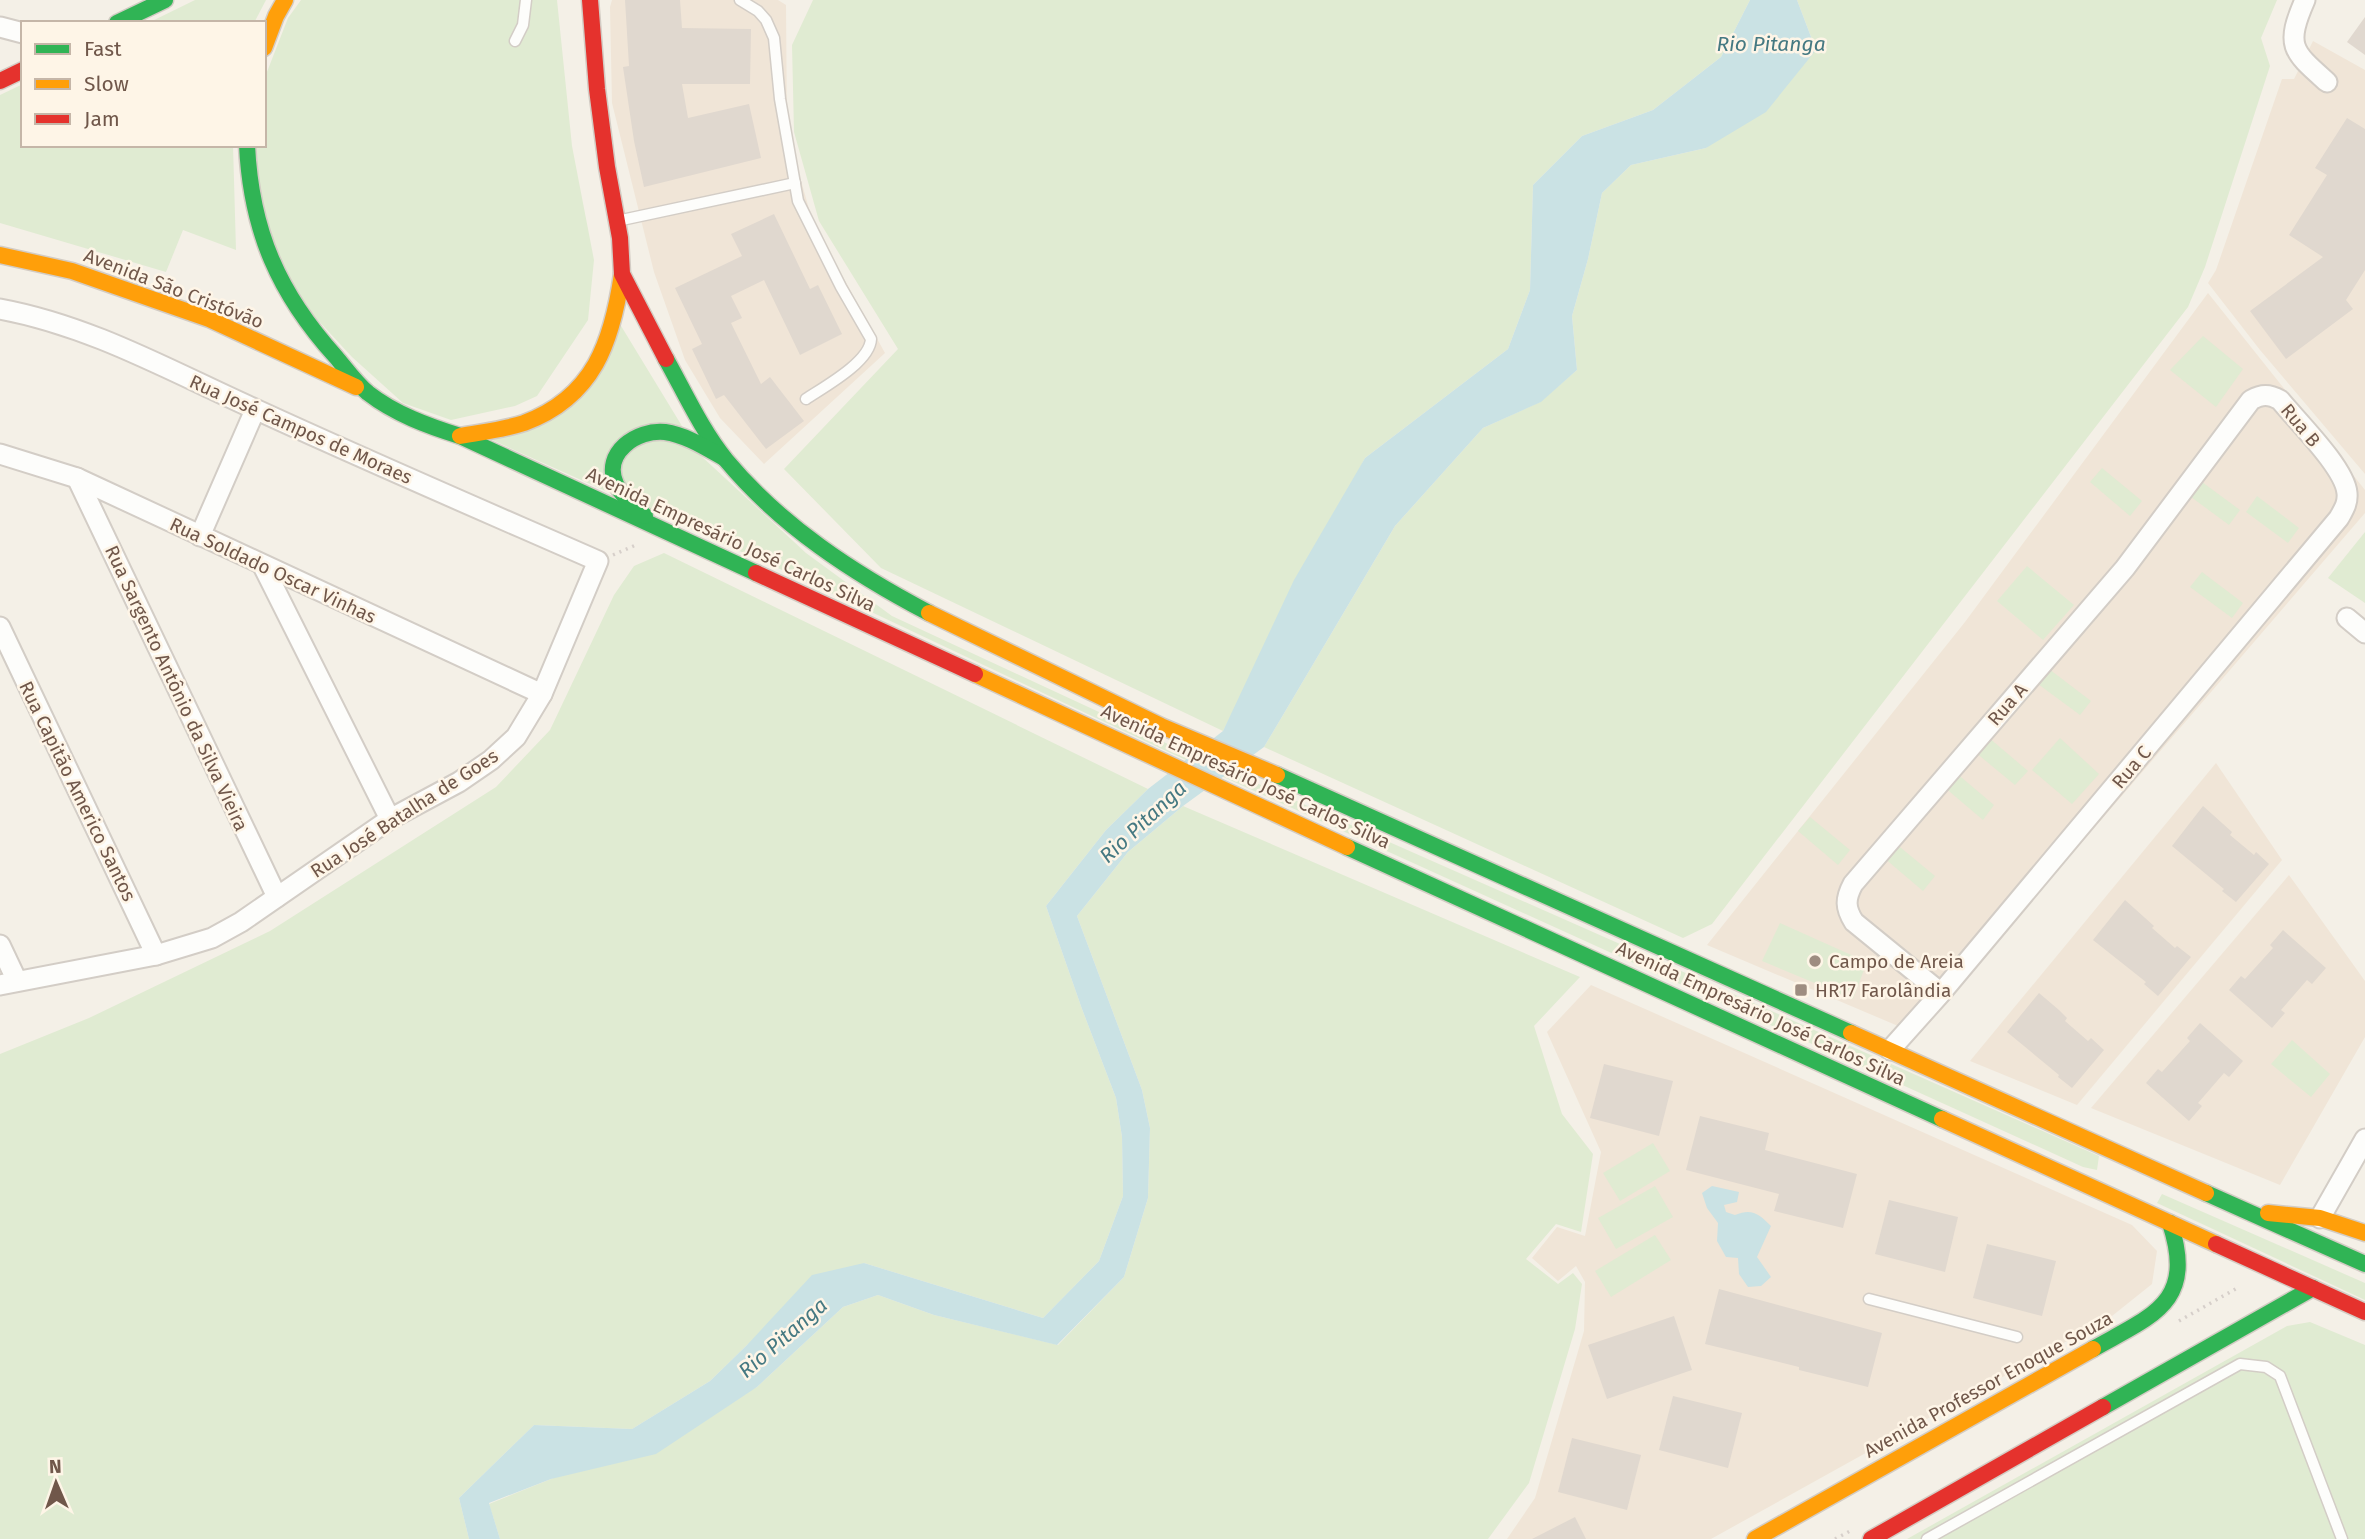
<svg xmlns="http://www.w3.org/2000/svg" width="2365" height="1539" font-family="'Fira Sans',sans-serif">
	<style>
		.residential { fill: #f0e5d7 }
		.green { fill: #e0ebd2 }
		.water { fill: #cae2e4 }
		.building { fill: #e0d8cf }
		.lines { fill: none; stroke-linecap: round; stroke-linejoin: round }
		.lane-casing { stroke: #d3cdc6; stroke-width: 13 }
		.street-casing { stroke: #d3cdc6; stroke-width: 23 }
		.fast-casing { stroke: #d3ccc4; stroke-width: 19 }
		.slow-casing { stroke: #d3ccc4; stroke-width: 19 }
		.jam-casing { stroke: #d3ccc4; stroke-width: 19 }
		.path { stroke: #d6cfca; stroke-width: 3.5; stroke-dasharray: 2 5; stroke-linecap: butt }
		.lane { stroke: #fdfdfb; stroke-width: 10 }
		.street { stroke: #fdfdfb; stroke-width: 19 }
		.fast { stroke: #30b455; stroke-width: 16 }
		.slow { stroke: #ff9f0a; stroke-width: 16 }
		.jam { stroke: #e5322d; stroke-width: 16 }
		.poi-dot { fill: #9e8d81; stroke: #fef5e7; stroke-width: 2.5 }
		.labels { text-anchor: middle; stroke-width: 5; stroke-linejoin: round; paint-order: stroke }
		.street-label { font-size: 19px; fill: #70574a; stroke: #fef5e7 }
		.poi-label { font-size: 19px; fill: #70574a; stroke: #fef5e7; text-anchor: start }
		.water-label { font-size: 21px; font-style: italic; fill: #457982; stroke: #fef5e7 }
	</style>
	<rect width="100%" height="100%" fill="#f4f0e7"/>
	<g class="residential">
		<path d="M612,0H778L786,5L787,131L813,223L885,353L764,464L720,418L685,360L654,272L612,103L610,7Z"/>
		<path d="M2313,41L2365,70V474L2260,350L2208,283L2216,270L2282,79H2294Z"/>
		<path d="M2208,293L2365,490V513L1917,1034L1707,945L1965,622Z"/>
		<path d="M2216,763L2282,860L2077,1105L1970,1061Z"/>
		<path d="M2289,875L2365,981V1037L2280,1185L2091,1108Z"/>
		<path d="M1591,985L2132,1225L2157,1251L2152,1284L2112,1316L1711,1539H1507L1535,1498L1584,1331L1585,1282L1576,1266L1558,1281L1532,1258L1557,1227L1585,1236L1601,1152L1547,1032Z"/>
	</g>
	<g class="green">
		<path d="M195,0H266L254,23H148Z"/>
		<path d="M301,0H557L572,146L594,260L588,320L537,396L515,406L451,420L403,403L352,357L314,316L285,272L258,200L255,145H264L265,77L288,18Z"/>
		<path d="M813,0H1750L1721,57L1653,110L1582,136L1533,185L1530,290L1508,349L1365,458L1223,731L881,568L784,469L898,349L819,221L794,132L792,45Z"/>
		<path d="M1797,0H2277L2261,38L2270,66L2205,267L2188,307L1712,924L1683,938L1264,747L1395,526L1483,428L1540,402L1577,370L1572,316L1588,259L1602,193L1631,165L1706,148L1816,50Z"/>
		<path d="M23,84V145H233L236,250L183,230L166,272L0,223V95Z"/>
		<path d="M615,316L699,454L806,553L892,616L1168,744L2099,1156L2097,1170L2083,1167L1164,750L793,575L492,440L558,410Z"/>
		<path d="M2203,336L2243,369L2216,407L2170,370Z"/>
		<path d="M2102,468L2142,501L2130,516L2090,482Z"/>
		<path d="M2198,479L2240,510L2229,525L2187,494Z"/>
		<path d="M2257,496L2299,528L2288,543L2246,512Z"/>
		<path d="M2365,532V603L2328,578Z"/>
		<path d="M664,553L1148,789L1106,830L1046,906L1082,1009L1116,1098L1122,1137L1123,1196L1099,1261L1043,1318L864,1263L747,1345L710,1381L632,1429L534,1425L459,1498L469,1539H0V1054L89,1018L270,931L496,787L550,730L614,595L634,566Z"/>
		<path d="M2027,566L2074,605L2043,640L1997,601Z"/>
		<path d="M2202,572L2243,603L2232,618L2190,587Z"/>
		<path d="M2049,669L2091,701L2080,715L2038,684Z"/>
		<path d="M1988,737L2028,771L2015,785L1975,752Z"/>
		<path d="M2060,738L2099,774L2072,804L2032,770Z"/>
		<path d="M1955,772L1994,805L1983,820L1943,786Z"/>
		<path d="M1183,806L1580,977L1534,1026L1562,1114L1593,1154L1581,1232L1556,1224L1526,1259L1558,1284L1573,1273L1582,1284L1575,1329L1529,1483L1488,1539H500L489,1504L551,1479L757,1387L843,1307L878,1295L934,1315L1058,1345L1124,1277L1148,1198L1150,1128L1142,1090L1077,916L1128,852Z"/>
		<path d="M1810,817L1850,850L1838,865L1798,831Z"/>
		<path d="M1895,843L1935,876L1923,891L1883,857Z"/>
		<path d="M1780,923L1867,962L1853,999L1762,961Z"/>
		<path d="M2292,1040L2330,1074L2311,1097L2271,1064Z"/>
		<path d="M1653,1143L1670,1171L1620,1201L1603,1173Z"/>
		<path d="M1655,1186L1673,1217L1616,1249L1598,1218Z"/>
		<path d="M2162,1194L2365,1283V1300L2157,1203Z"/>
		<path d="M1655,1235L1671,1260L1611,1297L1595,1271Z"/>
		<path d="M2310,1322L2365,1345V1539H1907L2287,1326Z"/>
	</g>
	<g class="water">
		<path d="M1750,0H1797L1816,50L1766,112L1706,148L1631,165L1602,193L1588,259L1572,316L1577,370L1541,402L1483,428L1395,526L1264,747L1183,806L1128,852L1077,916L1142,1090L1150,1128L1148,1198L1124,1277L1057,1345L934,1315L878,1295L843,1307L757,1387L656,1454L551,1479L489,1503L500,1539H469L459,1498L534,1425L632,1429L710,1381L747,1345L812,1275L864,1263L1043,1318L1099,1261L1123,1196L1122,1137L1116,1098L1082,1009L1046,906L1106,830L1148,789L1223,731L1294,580L1365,458L1508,349L1530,290L1533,185L1582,136L1653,110L1721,57Z"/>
		<path d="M1712,1186L1739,1192L1737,1202L1724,1205L1726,1212L1735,1215C1752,1208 1759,1214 1771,1226L1757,1257L1771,1277L1761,1286L1748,1287L1739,1274L1738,1258L1726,1257L1717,1241L1718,1223L1707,1208L1702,1193Z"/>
	</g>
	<g class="building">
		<path d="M625,0H680L682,28L751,29L750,84H682L688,118L749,104L761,158L644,187L634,141L623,67L629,66Z"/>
		<path d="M2365,17V55L2347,42Z"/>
		<path d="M2347,118L2365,129V270L2346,300L2353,309L2286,359L2250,311L2323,257L2289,235L2327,175L2315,168Z"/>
		<path d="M774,214L810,289L818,285L842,334L800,355L764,280L731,296L742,318L731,323L761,384L770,377L804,421L766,449L724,395L716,399L692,349L702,344L675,288L742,256L731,234Z"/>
		<path d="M2203,806L2232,832L2230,835L2254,855L2256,852L2269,864L2236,902L2222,891L2224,889L2172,846Z"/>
		<path d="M2125,900L2154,926L2152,928L2175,948L2177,946L2191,957L2158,996L2144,984L2146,982L2093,940Z"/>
		<path d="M2283,930L2326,968L2312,984L2307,980L2281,1010L2285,1013L2272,1028L2229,990L2241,976L2245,979L2273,948L2270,945Z"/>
		<path d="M2039,993L2059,1010L2067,1018L2065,1021L2088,1041L2091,1038L2104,1050L2072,1088L2058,1077L2059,1075L2007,1032Z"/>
		<path d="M2200,1023L2243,1061L2229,1077L2224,1073L2198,1103L2202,1106L2189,1121L2146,1083L2158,1069L2162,1072L2190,1041L2187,1038Z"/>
		<path d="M1604,1064L1673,1081L1659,1136L1590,1118Z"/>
		<path d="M1700,1116L1769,1133L1765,1150L1857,1174L1843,1228L1774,1211L1779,1194L1686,1170Z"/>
		<path d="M1889,1200L1958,1217L1945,1272L1875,1254Z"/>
		<path d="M1987,1244L2056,1261L2042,1316L1973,1298Z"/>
		<path d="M1719,1289L1882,1333L1868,1387L1799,1370V1367L1705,1344Z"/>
		<path d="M1674,1316L1692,1370L1607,1399L1588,1345Z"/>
		<path d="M1673,1396L1742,1413L1728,1468L1659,1450Z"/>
		<path d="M1572,1438L1641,1455L1627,1510L1558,1492Z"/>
		<path d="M1575,1517L1586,1539H1532Z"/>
	</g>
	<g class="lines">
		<defs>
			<g id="lane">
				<path d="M740,0L758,11L766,20L774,38L780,99L798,201L841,287L871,339C870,362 824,387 806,399"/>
				<path d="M515,41L523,25L526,0"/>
				<path d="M617,221L795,183"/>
				<path d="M1869,1299L2017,1337"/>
				<path d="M1927,1539L2240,1364L2266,1367L2280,1376L2342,1539"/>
			</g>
			<g id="street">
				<path d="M2305,0C2285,46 2292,51 2327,82"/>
				<path d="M0,27L23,33"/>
				<path d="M0,309C92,326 172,372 257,410C370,462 484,511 598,561L542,694L516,737L491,760L459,782L390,819L241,922L212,938L156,955L0,985"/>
				<path d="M0,454L77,478L542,694"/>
				<path d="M77,478L277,897"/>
				<path d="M200,536L255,410"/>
				<path d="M263,566L390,819"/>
				<path d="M2347,618L2365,633"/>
				<path d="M0,627L156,955"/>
				<path d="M0,945L17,981"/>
				<path d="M1890,1050L1941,993L2339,518C2344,509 2348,503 2347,493C2345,468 2297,421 2280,400C2269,394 2262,394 2251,400L2125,568L1853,884C1845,899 1845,908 1854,922L1941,993"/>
				<path d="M2320,1218L2365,1139"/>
			</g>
			<g id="fast">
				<path d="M117,23L165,0"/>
				<path d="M247,145C251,231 279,294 336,357C346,369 356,383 368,393C395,414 428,426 460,436L756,573"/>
				<path d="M666,359C684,391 702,431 726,460C781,526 853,573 929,613"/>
				<path d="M645,516C635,506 622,497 616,484C602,453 637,429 665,432C686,435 706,448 724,458"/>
				<path d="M1277,775L1851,1033"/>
				<path d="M1347,847L1942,1119"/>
				<path d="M2206,1193L2365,1264"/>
				<path d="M2093,1349C2153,1315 2196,1303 2170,1223"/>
				<path d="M2103,1407L2313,1288"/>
			</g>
			<g id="slow">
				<path d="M264,48L276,16L285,0"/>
				<path d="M0,255L72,271L209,319L356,387"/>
				<path d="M460,436C481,432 503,430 524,423C594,397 612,342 622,274"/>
				<path d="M929,613L1161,726L1277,775"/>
				<path d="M975,674L1347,847"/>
				<path d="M1851,1033L2206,1193"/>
				<path d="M1942,1119L2216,1244"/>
				<path d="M2268,1213L2320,1218L2365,1233"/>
				<path d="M1755,1539L2093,1349"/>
			</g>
			<g id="jam">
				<path d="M590,0L597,89L607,167L620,238L622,274L666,359"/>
				<path d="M0,81L23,70"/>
				<path d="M756,573L975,674"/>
				<path d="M2216,1244L2365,1312"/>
				<path d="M1871,1539L2103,1407"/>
			</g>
		</defs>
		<use href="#lane" class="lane-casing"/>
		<use href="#street" class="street-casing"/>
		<use href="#fast" class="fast-casing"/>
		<use href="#slow" class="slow-casing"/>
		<use href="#jam" class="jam-casing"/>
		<g class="path">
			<path d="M613,555L638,544"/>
			<path d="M2179,1321L2239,1287"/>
			<path d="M1835,1539L1852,1530"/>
		</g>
		<use href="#lane" class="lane"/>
		<use href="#street" class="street"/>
		<use href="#fast" class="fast"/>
		<use href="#slow" class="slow"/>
		<use href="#jam" class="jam"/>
	</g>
	<g class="poi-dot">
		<circle cx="1815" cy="961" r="7"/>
		<rect x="1794" y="983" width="14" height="14" rx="3.5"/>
	</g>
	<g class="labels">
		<g class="street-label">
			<text transform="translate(174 288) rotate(21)" y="7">Avenida São Cristóvão</text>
			<text transform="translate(2301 425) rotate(50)" y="7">Rua B</text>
			<text transform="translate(301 429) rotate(24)" y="7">Rua José Campos de Moraes</text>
			<text transform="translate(731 539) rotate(25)" y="7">Avenida Empresário José Carlos Silva</text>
			<text transform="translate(273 570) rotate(25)" y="7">Rua Soldado Oscar Vinhas</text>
			<text transform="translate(177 688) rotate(65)" y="7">Rua Sargento Antônio da Silva Vieira</text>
			<text transform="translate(2007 704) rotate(-49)" y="7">Rua A</text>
			<text transform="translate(2131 767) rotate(-50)" y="7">Rua C</text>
			<text transform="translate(1246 776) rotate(25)" y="7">Avenida Empresário José Carlos Silva</text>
			<text transform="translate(78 791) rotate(64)" y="7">Rua Capitão Americo Santos</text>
			<text transform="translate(404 813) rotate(-33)" y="7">Rua José Batalha de Goes</text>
			<text transform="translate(1761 1013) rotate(25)" y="7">Avenida Empresário José Carlos Silva</text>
			<text transform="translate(1988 1384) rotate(-29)" y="7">Avenida Professor Enoque Souza</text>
		</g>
		<g class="poi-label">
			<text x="1829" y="968">Campo de Areia</text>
			<text x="1815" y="997">HR17 Farolândia</text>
		</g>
		<g class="water-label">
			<text x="1771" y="51">Rio Pitanga</text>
			<text transform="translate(1143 822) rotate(-43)" y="7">Rio Pitanga</text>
			<text transform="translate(783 1338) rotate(-41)" y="7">Rio Pitanga</text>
		</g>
	</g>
	<rect x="21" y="21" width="245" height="126" fill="#fef5e7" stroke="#c5b6a8" stroke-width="2"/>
	<rect x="35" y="44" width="35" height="10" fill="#30b455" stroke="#c5b6a8" stroke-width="2"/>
	<text x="84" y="56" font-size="21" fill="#70574a">Fast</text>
	<rect x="35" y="79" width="35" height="10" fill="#ff9f0a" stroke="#c5b6a8" stroke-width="2"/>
	<text x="84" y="91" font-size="21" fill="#70574a">Slow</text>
	<rect x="35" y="114" width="35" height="10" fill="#e5322d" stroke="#c5b6a8" stroke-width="2"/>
	<text x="84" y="126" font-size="21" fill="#70574a">Jam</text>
	<g transform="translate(56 1483) rotate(358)" stroke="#fef5e7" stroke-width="5" paint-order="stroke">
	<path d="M0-5L12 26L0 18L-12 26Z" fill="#70574a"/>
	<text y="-10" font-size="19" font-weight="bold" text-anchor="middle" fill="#70574a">N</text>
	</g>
</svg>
